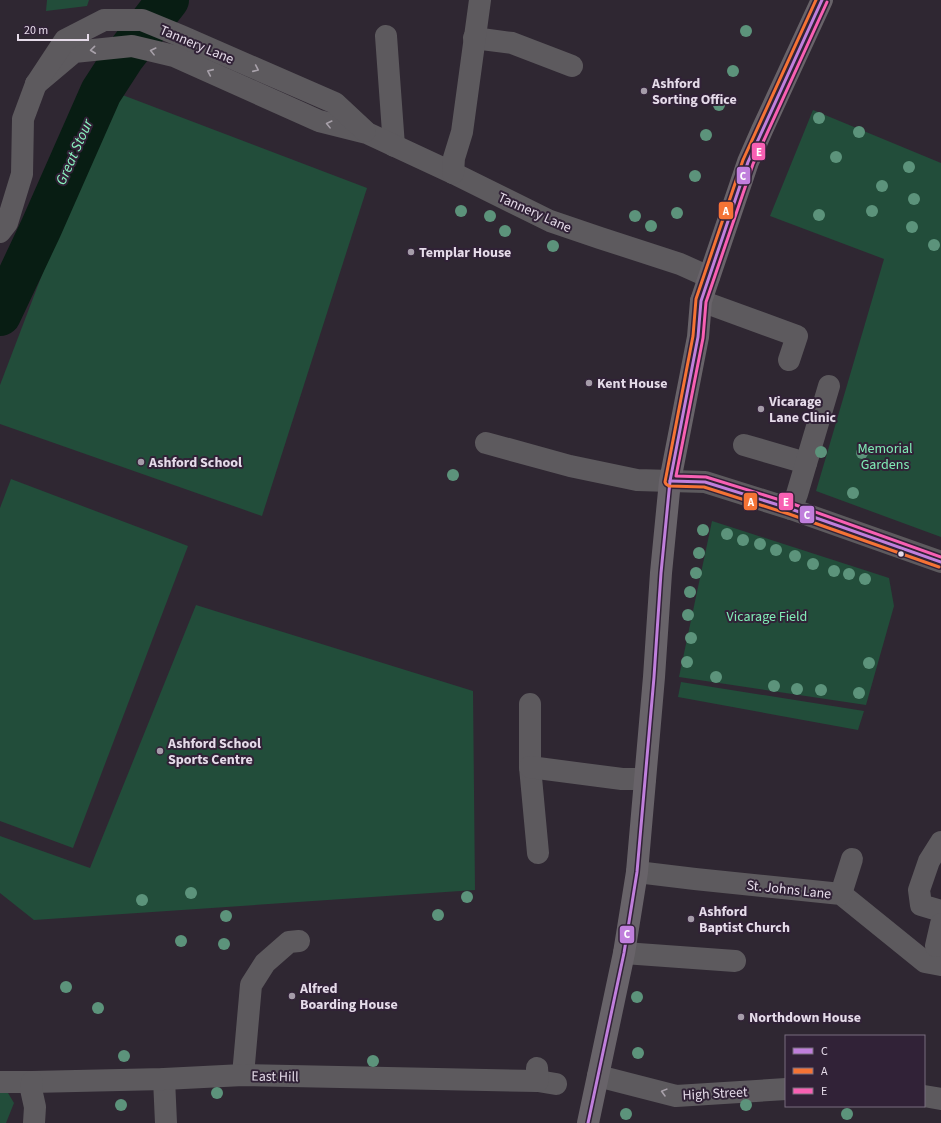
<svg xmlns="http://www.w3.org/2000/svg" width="941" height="1123" font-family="'Source Sans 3',sans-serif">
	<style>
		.green { fill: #224d3a }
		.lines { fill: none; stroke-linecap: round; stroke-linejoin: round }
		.river { stroke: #081d13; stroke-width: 42 }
		.minor { stroke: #5d5a5e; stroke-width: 22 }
		.major { stroke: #686369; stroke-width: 22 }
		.bus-1-casing { stroke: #312237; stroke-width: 6 }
		.bus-2-casing { stroke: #312237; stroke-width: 6 }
		.bus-3-casing { stroke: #312237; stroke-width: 6 }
		.bus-1 { stroke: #c07fdc; stroke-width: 3 }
		.bus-2 { stroke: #f57335; stroke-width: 3 }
		.bus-3 { stroke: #f860b3; stroke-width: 3 }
		.tree { fill: #5c937b }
		.oneway { stroke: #a8a1aa }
		.poi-dot { fill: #a59ca9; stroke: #312237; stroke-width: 1.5 }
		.bus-dot { fill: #e5dbe9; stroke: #312237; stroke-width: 1.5 }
		.labels { text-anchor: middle; stroke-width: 4; stroke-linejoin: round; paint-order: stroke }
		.street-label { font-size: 14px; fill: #e5dbe9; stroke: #312237 }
		.poi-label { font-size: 14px; font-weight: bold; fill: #e5dbe9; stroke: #312237; text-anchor: start }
		.park-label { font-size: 14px; fill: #80ecb6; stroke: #312237 }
		.water-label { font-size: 15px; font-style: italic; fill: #8cf8c2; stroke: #312237 }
		.line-badge { stroke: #312237; stroke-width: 1.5 }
		.badge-label { font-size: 11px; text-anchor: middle; font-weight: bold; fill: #fff }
	</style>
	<rect width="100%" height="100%" fill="#2f2732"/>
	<g class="green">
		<path d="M47,0H89L87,6L46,11Z"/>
		<path d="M112,91L367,188L262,516L0,424V385Z"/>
		<path d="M813,110L941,163V537L816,491L884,259L770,216Z"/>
		<path d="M11,479L188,546L73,848L0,821V508Z"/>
		<path d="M712,521L889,578L894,606L866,705L679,677Z"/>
		<path d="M196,605L473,691L475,890L34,920L0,893V836L90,868Z"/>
		<path d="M681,682L864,711L858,730L678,697Z"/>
		<path d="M0,1093H8L14,1103L6,1123H0Z"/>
	</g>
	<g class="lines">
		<path class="river" d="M0,315L41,228L101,92L123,58L168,0"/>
		<g class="minor">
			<path d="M386,36L394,146"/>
			<path d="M474,38L512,43L572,66"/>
			<path d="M36,84L74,52L132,46L174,56L319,121L367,133L453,173L550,221L600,238L680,264L709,277"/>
			<path d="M453,173L454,158L462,132L480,0"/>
			<path d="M0,232L7,223L22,174L23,119L36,84L65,40L104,20H142L181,36L335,103L365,131"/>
			<path d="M701,301L797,336L789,360"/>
			<path d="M486,443L570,466L637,480L705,482L791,509L941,562"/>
			<path d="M744,445L806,463"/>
			<path d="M791,509L797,494L829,386"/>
			<path d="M530,704V767L538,853"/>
			<path d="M530,767L622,779H645"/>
			<path d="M941,842L929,861L919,890L921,905L941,911"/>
			<path d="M637,872L695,879L841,894L925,962L941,965"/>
			<path d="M841,894L852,859"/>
			<path d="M936,946L941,924"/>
			<path d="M624,953L735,961"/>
			<path d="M243,1075L251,985L265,963L289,942L299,941"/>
			<path d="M598,1076L676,1096L786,1089"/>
			<path d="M164,1079L166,1123"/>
			<path d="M538,1081L556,1084"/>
			<path d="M0,1082H32L164,1079L243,1075L538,1081L537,1068"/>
			<path d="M32,1082L31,1089L35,1107L34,1123"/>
			<path d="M924,1096L941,1099"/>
		</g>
		<path class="major" d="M588,1123L624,953L637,872L654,677L661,573L670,481L698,337L701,301L748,162L762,130L822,0"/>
		<defs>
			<g id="bus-1">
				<path d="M670,481L705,482L791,509L941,562"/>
				<path d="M588,1123L624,953L637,872L654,677L661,573L670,481L698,337L701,301L748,162L822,0"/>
			</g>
			<path id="bus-2" d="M816,0L743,160L696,299L693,336L665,482L666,484L669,486L704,487L789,514L939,567"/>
			<path id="bus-3" d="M827,2L753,164L706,302L703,338L676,476L706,477L793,504L941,557"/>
		</defs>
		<use href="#bus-1" class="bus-1-casing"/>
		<use href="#bus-2" class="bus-2-casing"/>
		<use href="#bus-3" class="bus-3-casing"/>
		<use href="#bus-1" class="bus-1"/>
		<use href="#bus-2" class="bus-2"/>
		<use href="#bus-3" class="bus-3"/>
	</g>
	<g class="tree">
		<circle cx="746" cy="31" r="6"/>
		<circle cx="733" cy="71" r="6"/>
		<circle cx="719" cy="105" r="6"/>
		<circle cx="819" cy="118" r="6"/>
		<circle cx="859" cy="132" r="6"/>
		<circle cx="706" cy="135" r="6"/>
		<circle cx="836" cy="157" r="6"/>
		<circle cx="909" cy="167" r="6"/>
		<circle cx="695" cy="176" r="6"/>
		<circle cx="882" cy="186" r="6"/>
		<circle cx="914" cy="199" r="6"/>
		<circle cx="461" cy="211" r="6"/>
		<circle cx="872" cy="211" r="6"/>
		<circle cx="677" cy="213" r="6"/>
		<circle cx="819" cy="215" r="6"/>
		<circle cx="490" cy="216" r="6"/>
		<circle cx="635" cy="216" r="6"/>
		<circle cx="651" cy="226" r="6"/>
		<circle cx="912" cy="227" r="6"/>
		<circle cx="505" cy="231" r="6"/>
		<circle cx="934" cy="245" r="6"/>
		<circle cx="553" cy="246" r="6"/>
		<circle cx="821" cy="452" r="6"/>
		<circle cx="862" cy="453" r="6"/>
		<circle cx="453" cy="475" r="6"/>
		<circle cx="853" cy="493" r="6"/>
		<circle cx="703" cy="530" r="6"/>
		<circle cx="727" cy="534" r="6"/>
		<circle cx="743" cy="540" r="6"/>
		<circle cx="760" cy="544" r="6"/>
		<circle cx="776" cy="550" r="6"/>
		<circle cx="699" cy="553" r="6"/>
		<circle cx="795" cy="556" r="6"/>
		<circle cx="813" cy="564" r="6"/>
		<circle cx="834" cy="571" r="6"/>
		<circle cx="696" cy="573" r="6"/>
		<circle cx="849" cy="574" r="6"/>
		<circle cx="865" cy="579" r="6"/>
		<circle cx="690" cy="592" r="6"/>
		<circle cx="688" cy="615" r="6"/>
		<circle cx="691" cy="638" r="6"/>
		<circle cx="687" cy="662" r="6"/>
		<circle cx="869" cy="663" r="6"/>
		<circle cx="716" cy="677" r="6"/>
		<circle cx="774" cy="686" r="6"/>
		<circle cx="797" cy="689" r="6"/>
		<circle cx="821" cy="690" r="6"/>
		<circle cx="859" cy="693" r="6"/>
		<circle cx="191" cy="893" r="6"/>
		<circle cx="467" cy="897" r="6"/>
		<circle cx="142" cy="900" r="6"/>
		<circle cx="438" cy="915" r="6"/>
		<circle cx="226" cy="916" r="6"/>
		<circle cx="181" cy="941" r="6"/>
		<circle cx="224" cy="944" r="6"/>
		<circle cx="66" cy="987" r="6"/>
		<circle cx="637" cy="997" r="6"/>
		<circle cx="98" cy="1008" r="6"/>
		<circle cx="638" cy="1053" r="6"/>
		<circle cx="124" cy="1056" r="6"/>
		<circle cx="373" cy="1061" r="6"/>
		<circle cx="217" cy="1093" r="6"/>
		<circle cx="121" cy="1105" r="6"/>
		<circle cx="746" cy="1105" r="6"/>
		<circle cx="626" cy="1114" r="6"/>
		<circle cx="847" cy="1114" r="6"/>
	</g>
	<defs><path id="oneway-chevron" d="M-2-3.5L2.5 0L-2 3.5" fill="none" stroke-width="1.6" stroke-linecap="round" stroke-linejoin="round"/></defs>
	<g class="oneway">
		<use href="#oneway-chevron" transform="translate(93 50) rotate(174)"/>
		<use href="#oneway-chevron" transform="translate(153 51) rotate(-166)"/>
		<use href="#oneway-chevron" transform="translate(256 69) rotate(24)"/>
		<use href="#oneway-chevron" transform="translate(210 72) rotate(-156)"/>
		<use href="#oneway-chevron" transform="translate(329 124) rotate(-166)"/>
		<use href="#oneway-chevron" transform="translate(664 1092) rotate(-165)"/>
	</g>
	<g class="poi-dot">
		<circle cx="644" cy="91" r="4"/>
		<circle cx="411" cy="252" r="4"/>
		<circle cx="589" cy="383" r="4"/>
		<circle cx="761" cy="409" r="4"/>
		<circle cx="141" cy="462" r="4"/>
		<circle cx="160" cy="751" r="4"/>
		<circle cx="691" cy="919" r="4"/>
		<circle cx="292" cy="996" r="4"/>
		<circle cx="741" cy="1017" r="4"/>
	</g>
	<circle class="bus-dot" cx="901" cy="554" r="3.5"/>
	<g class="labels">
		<g class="street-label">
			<text transform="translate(197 44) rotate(23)" y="5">Tannery Lane</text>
			<text transform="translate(535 212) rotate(24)" y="5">Tannery Lane</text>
			<text transform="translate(789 889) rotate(6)" y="5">St. Johns Lane</text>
			<text transform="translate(275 1076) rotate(1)" y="5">East Hill</text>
			<text transform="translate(715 1093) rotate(-3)" y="5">High Street</text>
		</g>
		<g class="poi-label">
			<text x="652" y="88">Ashford<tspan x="652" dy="16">Sorting Office</tspan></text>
			<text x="419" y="257">Templar House</text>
			<text x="597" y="388">Kent House</text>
			<text x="769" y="406">Vicarage<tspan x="769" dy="16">Lane Clinic</tspan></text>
			<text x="149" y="467">Ashford School</text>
			<text x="168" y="748">Ashford School<tspan x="168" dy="16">Sports Centre</tspan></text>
			<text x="699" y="916">Ashford<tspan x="699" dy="16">Baptist Church</tspan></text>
			<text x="300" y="993">Alfred<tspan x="300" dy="16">Boarding House</tspan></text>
			<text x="749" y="1022">Northdown House</text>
		</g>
		<g class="park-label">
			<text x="885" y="453">Memorial<tspan x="885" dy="16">Gardens</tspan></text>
			<text x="767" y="621">Vicarage Field</text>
		</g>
		<g class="water-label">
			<text transform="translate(74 152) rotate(-66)" y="5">Great Stour</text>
		</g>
	</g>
	<g class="line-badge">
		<rect x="751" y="142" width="15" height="19" rx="4" fill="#f860b3"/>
		<rect x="736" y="166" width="15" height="19" rx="4" fill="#c07fdc"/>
		<rect x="718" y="201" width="16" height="19" rx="4" fill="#f57335"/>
		<rect x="778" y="492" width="16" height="19" rx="4" fill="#f860b3"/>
		<rect x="743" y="492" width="15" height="19" rx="4" fill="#f57335"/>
		<rect x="799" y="505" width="16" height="19" rx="4" fill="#c07fdc"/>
		<rect x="619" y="925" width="16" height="19" rx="4" fill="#c07fdc"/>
	</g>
	<g class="badge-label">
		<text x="759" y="156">E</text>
		<text x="743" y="180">C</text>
		<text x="726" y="215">A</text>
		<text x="786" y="506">E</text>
		<text x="751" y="506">A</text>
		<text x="807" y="519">C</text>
		<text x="627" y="938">C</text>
	</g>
	<rect x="785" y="1035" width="140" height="72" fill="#312237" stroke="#796c7e"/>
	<rect x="793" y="1048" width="20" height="6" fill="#c07fdc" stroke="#796c7e"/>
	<text x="821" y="1055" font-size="12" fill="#e5dbe9">C</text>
	<rect x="793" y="1068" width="20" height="6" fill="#f57335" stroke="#796c7e"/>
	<text x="821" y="1075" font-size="12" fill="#e5dbe9">A</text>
	<rect x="793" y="1088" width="20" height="6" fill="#f860b3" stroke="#796c7e"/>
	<text x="821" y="1095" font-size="12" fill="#e5dbe9">E</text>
	<path d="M18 34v6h70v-6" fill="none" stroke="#e5dbe9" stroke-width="2"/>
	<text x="24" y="34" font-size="12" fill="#e5dbe9" stroke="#312237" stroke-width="3" paint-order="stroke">20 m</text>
</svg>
